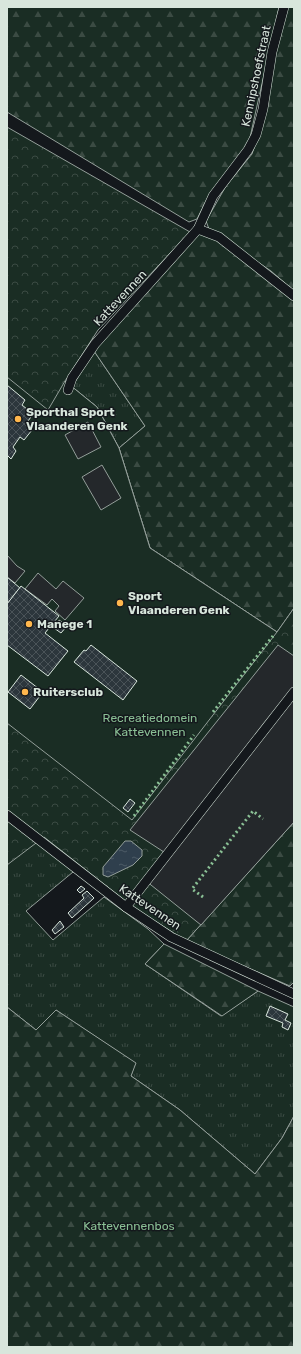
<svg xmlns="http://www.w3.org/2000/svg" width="301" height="1354" font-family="Rubik,sans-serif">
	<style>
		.grass { fill: url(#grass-tufts); stroke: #939e99 }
		.forest { fill: url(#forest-firs); stroke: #939e99 }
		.park { fill: url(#park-crowns); stroke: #939e99 }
		.garden { fill: #1a2d24; stroke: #939e99 }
		.parking { fill: #24282b; stroke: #939e99 }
		.water { fill: url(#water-ripples); stroke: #939e99 }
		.building { fill: url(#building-cross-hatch); stroke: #d8e6dc }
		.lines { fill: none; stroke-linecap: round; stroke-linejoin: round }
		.street-casing { stroke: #d8e6dc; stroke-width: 10 }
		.street { stroke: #14181c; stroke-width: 9 }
		.hedge { stroke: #8ac095; stroke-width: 3; stroke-dasharray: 2 3; stroke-linecap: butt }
		.poi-dot { fill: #ffb74d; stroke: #14181c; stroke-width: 1.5 }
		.labels { text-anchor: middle; stroke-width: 3; stroke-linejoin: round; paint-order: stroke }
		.street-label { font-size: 12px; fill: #d8e6dc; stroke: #14181c }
		.poi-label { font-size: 12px; font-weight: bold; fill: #d8e6dc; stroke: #14181c; text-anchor: start }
		.park-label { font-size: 12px; fill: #8ac095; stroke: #14181c }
	</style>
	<defs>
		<pattern id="grass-tufts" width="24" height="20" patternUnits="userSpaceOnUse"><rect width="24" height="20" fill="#1a2d24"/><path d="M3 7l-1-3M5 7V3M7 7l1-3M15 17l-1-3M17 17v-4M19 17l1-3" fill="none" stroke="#3b4b43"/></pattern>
		<pattern id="forest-firs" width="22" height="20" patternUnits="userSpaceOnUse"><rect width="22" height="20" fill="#1a2d24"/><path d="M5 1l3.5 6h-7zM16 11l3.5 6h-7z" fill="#3b4b43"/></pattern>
		<pattern id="park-crowns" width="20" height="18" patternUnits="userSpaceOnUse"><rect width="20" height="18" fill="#1a2d24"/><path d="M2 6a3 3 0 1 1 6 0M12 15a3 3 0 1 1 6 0" fill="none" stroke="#3b4b43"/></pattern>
		<pattern id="water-ripples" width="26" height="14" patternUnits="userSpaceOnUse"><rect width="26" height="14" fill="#2f3f4d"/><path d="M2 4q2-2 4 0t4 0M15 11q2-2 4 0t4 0" fill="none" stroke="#4c5b66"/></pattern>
		<pattern id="building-cross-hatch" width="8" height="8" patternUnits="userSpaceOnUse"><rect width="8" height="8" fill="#2c363c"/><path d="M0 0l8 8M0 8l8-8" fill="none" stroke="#4a5358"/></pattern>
	</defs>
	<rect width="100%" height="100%" fill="#14181c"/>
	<g class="grass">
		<path d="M94,351L145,426L119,448L97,407L72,387Z"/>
		<path d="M14,826L65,863L73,872L26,911L53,940L104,897L148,929L164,944L145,964L221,1016L258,991L294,1007V1116L282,1138L255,1174L180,1110L131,1076L135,1063L56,1010L36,1030L7,1007V841Z"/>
	</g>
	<g class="forest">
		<path d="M7,7H279L249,142L208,197L197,219L189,222L7,112Z"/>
		<path d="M287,7H294V291L271,271L209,229L206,221L226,186L252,154L264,118L274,60Z"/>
		<path d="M199,233L219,241L294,298V608L277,632L150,548L119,448L145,426L94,351Z"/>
		<path d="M294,822V982L290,986L186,941Z"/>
		<path d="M164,944L258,991L222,1016L145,964Z"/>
		<path d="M7,1007L36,1030L56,1010L136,1063L131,1076L180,1110L255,1174L282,1138L294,1116V1347H7Z"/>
	</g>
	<path class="park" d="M7,127L190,232L98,330L65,381L97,407L119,448L150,548L277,632L294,608V822L186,941L133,907L44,837L7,865Z"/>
	<path class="garden" d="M7,377L48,410L65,381L97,407L119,448L150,548L277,632L132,820L7,723Z"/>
	<g class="parking">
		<path d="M88,422L101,447L78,459L65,435Z"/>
		<path d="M102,465L121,498L101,510L82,477Z"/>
		<path d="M7,555L17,566L25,571L15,583L7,577Z"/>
		<path d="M38,573L56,589L63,581L84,598L65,620L55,611L59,606L52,599L47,605L25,589Z"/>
		<path d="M278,645L294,656V822L201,925L146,881L167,854L130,830Z"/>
	</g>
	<path class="water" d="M125,841H131L142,850V856L133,865L108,877L103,875V867Z"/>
	<g class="building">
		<path d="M7,385L25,400L22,405L33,414L26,424L32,430L24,440L20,437L13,447L16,451L11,459L7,455Z"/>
		<path d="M7,577L20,588L7,604Z"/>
		<path d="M21,586L59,616L45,633L68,651L48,676L7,645V604Z"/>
		<path d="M59,620L67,626L61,633L54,628Z"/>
		<path d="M91,645L137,681L123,700L74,662L84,650L86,651Z"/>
		<path d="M21,675L43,692L30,709L8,692Z"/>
		<path d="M130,799L135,803L128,812L123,808Z"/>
		<path d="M81,886L85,889L80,893L77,890Z"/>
		<path d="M87,891L94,898L72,918L68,913L84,898L82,895Z"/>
		<path d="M60,921L64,927L55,934L52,930Z"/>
		<path d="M270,1006L288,1014L285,1020L291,1023L288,1030L282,1027L283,1023L266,1016Z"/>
	</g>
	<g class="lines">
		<defs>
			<g id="street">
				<path d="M198,229L219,237L294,296"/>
				<path d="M68,390L72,378L95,344L198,229L213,196L248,150L256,135L263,109L272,52L284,7"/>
				<path d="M7,815L126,907L171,937L294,994"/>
				<path d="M126,907L294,692"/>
			</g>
		</defs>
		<use href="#street" class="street-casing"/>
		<use href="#street" class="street"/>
		<g class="hedge">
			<path d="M213,712L273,636"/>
			<path d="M134,816L194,735"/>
			<path d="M203,897L192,889L253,811L263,819"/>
		</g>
	</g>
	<g class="poi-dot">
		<circle cx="18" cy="419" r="4"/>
		<circle cx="120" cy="603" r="4"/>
		<circle cx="29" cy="624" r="4"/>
		<circle cx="25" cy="692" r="4"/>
	</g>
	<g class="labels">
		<g class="street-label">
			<text transform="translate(256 76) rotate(-78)" y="4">Kennipshoefstraat</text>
			<text transform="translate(120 298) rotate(-47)" y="4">Kattevennen</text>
			<text transform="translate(150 907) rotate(34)" y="4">Kattevennen</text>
		</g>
		<g class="poi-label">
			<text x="26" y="416">Sporthal Sport<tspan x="26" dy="14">Vlaanderen Genk</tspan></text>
			<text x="128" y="600">Sport<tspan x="128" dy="14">Vlaanderen Genk</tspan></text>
			<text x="37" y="628">Manege 1</text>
			<text x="33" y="696">Ruitersclub</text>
		</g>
		<g class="park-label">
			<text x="150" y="722">Recreatiedomein<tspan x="150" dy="14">Kattevennen</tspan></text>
			<text x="129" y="1230">Kattevennenbos</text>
		</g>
	</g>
	<rect width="301" height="1354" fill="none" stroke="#d8e6dc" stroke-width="16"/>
</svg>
